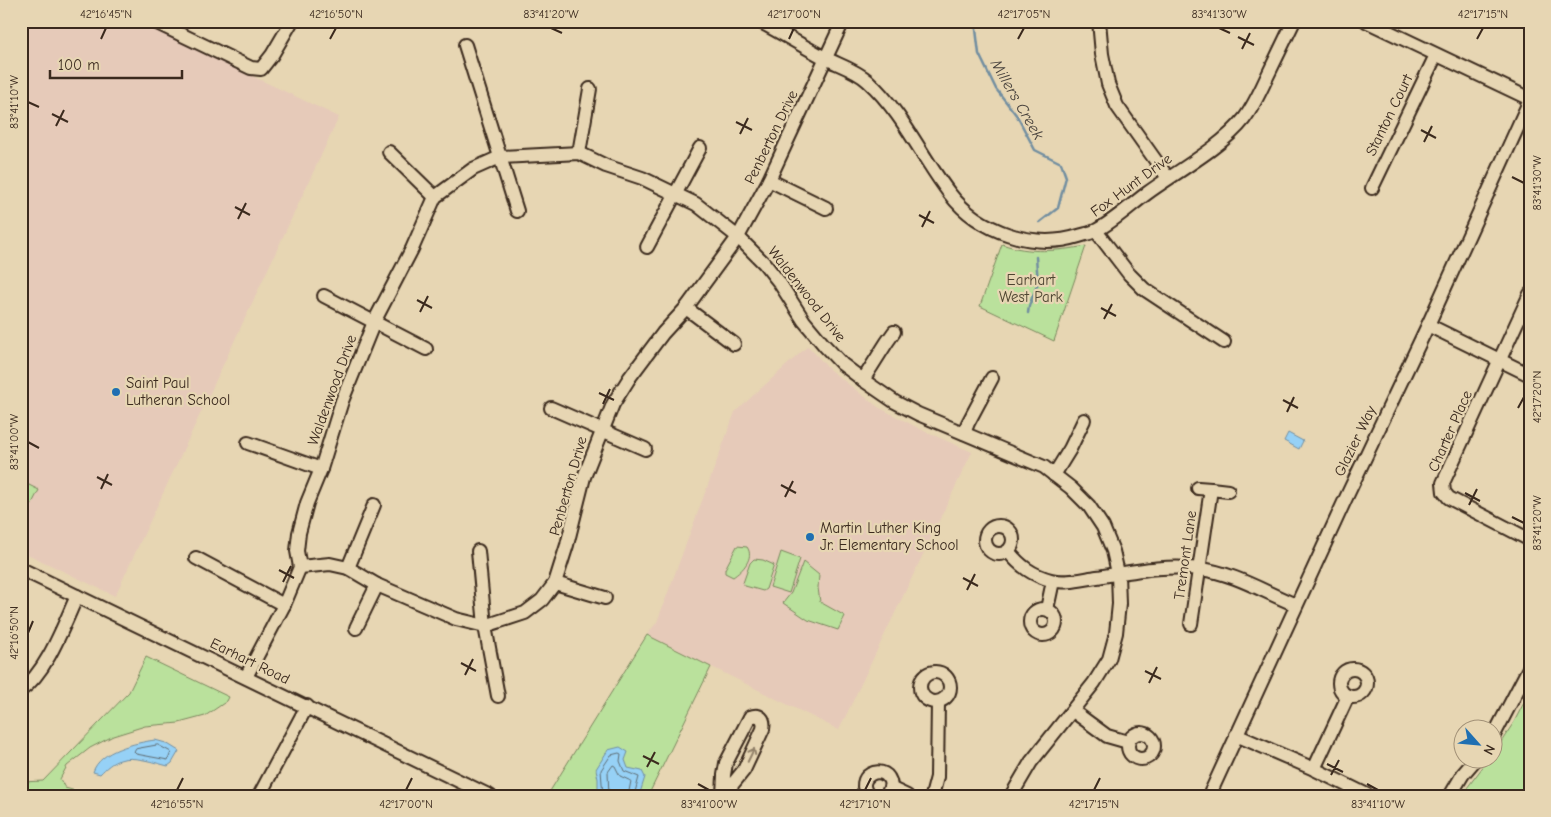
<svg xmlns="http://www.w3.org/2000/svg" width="1551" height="817" font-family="'Comic Neue',sans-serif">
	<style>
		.built { fill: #e6cab9 }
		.green { fill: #bae19c; stroke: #7a865d }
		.water { fill: #96d1f6; stroke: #728ea0 }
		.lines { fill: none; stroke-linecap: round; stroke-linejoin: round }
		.shore { stroke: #5f6d74; stroke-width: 1 }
		.stream { stroke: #728ea0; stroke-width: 2.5 }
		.minor-casing { stroke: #3b2a1e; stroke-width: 16 }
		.minor { stroke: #e7d6b3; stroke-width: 12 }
		.oneway { stroke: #918068 }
		.ticks { fill: none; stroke: #3b2a1e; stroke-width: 2 }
		.poi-dot { fill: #1f6fb2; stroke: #e7d6b3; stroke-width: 2 }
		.labels { text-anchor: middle; stroke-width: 4.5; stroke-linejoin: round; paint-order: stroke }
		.street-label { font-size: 15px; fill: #3b2a1e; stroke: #e7d6b3 }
		.park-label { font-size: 15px; fill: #4e4531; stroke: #e7d6b3 }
		.poi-label { font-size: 15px; fill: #3b2a1e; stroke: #e7d6b3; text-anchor: start }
		.water-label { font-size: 16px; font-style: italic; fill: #49433e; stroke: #e7d6b3 }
		.neatline { fill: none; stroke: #3b2a1e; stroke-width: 2 }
		.ticks-label { font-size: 12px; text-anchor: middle; fill: #3b2a1e }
	</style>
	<rect width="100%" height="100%" fill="#e7d6b3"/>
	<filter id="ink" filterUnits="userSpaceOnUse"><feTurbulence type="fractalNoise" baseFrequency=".02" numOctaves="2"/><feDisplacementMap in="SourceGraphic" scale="10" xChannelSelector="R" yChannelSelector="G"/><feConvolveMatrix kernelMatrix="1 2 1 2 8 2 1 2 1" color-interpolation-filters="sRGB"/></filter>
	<g filter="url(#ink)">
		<g class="built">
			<path d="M21,21H136L339,117L115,596L21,551Z"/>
			<path d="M808,346L830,370L878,407L924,431L972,452L839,730L647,635L657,622L735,412Z"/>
		</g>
		<g class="green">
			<path d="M1002,244C1029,254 1058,251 1086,246L1054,341L980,306Z"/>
			<path d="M21,481L39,490L27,513L21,510Z"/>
			<path d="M737,546L747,547C755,558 742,571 733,577L725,573V569Z"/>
			<path d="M781,552L800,559L789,593L770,587Z"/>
			<path d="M754,559L763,560L774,565L766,589L763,591L745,586L743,583L750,563Z"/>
			<path d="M803,562L819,575L818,588L820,602L845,616L838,630L808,620L783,603L791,593Z"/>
			<path d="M647,635L711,667L648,796H547Z"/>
			<path d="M146,657L229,697L227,701L205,716L179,723L145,726L113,736L90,748L67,766L60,779L65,788L83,793L101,790L122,791L143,796H21V782L43,781L129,692Z"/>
			<path d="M1530,691V796H1461L1488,760H1494V753L1514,722Z"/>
		</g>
		<g class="water">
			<path d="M1288,433L1303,441L1299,449L1284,441Z"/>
			<path d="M155,740L166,743L179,751L172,763L168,766C156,763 132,755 120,760C112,762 106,768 100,774L93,772C100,750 135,743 155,740Z"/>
			<path d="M620,747L628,752L625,760L628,768L642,771L645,777L639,796H598V779L596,769L608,750Z"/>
		</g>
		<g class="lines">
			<g class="shore">
				<path d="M158,745L171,752L168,760L136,754L134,752L136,749Z"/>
				<path d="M603,796L601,770L611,755L619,753L621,754L620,761L624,771L639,777L634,796"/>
				<path d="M609,796L608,772L613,765L615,766L620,776L631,781L628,796"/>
			</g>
			<g class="stream">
				<path d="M975,21L979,54L996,89L1017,116L1035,150L1061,163L1066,177L1058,208L1040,222"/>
				<path d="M1028,313L1029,306L1038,283L1036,257"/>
			</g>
			<defs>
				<g id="minor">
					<path d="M153,21L251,68L261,69L272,55L292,21"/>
					<path d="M759,21C781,33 803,46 825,58C839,65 856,70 868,81C903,113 922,158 950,194C979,232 1034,250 1079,236C1085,234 1092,233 1097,230C1114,221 1130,206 1146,194C1176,172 1222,147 1244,119C1253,107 1260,92 1266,79C1275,60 1285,40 1294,21"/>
					<path d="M1099,21L1102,54L1108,84L1117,106L1168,178"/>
					<path d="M1366,21L1530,99"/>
					<path d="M465,45L517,211"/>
					<path d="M389,152L435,197"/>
					<path d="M579,153L590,89"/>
					<path d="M769,180L826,208"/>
					<path d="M1372,188L1436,55"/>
					<path d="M1096,231L1129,274L1144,289L1224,342"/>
					<path d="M647,247L700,148"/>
					<path d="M1530,294L1443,483L1444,492L1449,498L1530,540"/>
					<path d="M324,296L426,349"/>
					<path d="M686,308L734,344"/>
					<path d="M1428,325L1530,375"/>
					<path d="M863,380L887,342L894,332"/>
					<path d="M551,408L645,449"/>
					<path d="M964,433L968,423L992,378"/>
					<path d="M248,443L321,469"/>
					<path d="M1054,475L1070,449L1084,420"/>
					<path d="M1198,488L1211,489"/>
					<circle cx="999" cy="540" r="14"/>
					<path d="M478,551L485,626L498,696"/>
					<path d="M1008,551C1020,566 1032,575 1051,580C1065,584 1083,579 1097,577C1130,572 1166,564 1200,569C1234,573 1264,592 1296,605"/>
					<path d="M196,558L284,605"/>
					<path d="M300,567L330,564L348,568L377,585L456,619L485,626L525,613L542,600L555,583L567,545L584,477L613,404L630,377L663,333L686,308L738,237L769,180L843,21"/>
					<path d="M348,568L374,505"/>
					<path d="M21,569L490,796"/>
					<path d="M555,583L605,598"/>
					<circle cx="1043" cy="622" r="13"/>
					<path d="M1047,609L1053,581"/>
					<path d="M1191,624L1211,489L1228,491"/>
					<path d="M356,628L377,585"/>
					<circle cx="1353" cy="683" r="14"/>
					<circle cx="935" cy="687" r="15"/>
					<path d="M246,677L284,605L300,567L297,551L299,533L307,503L321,469L342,401L374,322L412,249L435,197L473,169L500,157L579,153L606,166L642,178L696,204L738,237L764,263L779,282L804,321L824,345L842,364L863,380L895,402L918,414L1044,467L1071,488L1089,506L1103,527L1113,551L1118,573L1119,604L1116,633L1109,659L1094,683L1031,762L1011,796"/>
					<path d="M21,690C47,672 64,624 77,596"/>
					<path d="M1073,711L1107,736L1128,742"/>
					<circle cx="1141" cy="746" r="13"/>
					<path d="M1236,735L1314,769L1369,796"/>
					<path d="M1494,735L1530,666"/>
					<path d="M1314,769L1348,696"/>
					<path d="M890,788L907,796"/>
					<path d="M259,796L307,706"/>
					<path d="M723,796L744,770L763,729C765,719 760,713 750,717L726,763L724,775L723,795"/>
					<path d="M869,796C852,777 883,762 890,781C892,787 889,791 886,796"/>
					<path d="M932,796L937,777L938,702"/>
					<path d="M1209,796L1345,500L1428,325L1530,100"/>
					<path d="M1450,796L1463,774L1475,760"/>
				</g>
			</defs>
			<use href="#minor" class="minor-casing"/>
			<use href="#minor" class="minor"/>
		</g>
		<defs><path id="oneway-shaft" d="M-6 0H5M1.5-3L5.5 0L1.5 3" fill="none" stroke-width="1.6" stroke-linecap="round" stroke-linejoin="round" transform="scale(1.25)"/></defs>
		<use class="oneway" href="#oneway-shaft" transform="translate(751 755) rotate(-64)"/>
	</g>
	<path class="ticks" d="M551,28L562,33M1219,28L1230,33M1238,37L1254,45M101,39L106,28M330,39L336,28M789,39L794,28M1018,39L1024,28M1477,39L1483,28M1242,49L1250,33M28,102L39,107M52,114L68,122M736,122L752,130M56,126L64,110M1421,130L1436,138M740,134L748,118M1424,142L1432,126M1512,177L1524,183M235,207L250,215M919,215L934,223M238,219L246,203M922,227L930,211M417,300L432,308M1101,308L1116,316M420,312L428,296M1104,319L1112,304M599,393L614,400M1283,400L1298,408M603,404L610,389M1518,408L1524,397M1287,412L1294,397M28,442L39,448M97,477L112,485M781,485L796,493M101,489L108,474M1465,493L1480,501M785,497L793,481M1469,505L1477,489M1512,517L1524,523M279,570L294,578M963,578L978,586M283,582L291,566M967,590L975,574M28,633L33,621M461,663L476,671M1145,671L1161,679M465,675L473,659M1149,683L1157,667M643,756L659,764M1327,764L1343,772M647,767L655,752M1331,775L1339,760M698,784L709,790M1367,784L1378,790M177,790L183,778M406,790L412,778M865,790L871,778M1094,790L1100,778"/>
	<g class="poi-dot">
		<circle cx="116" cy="392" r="5"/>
		<circle cx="810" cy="537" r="5"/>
	</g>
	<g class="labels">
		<g class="street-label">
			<text transform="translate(1389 115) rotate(-64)" y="5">Stanton Court</text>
			<text transform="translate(771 137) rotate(-64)" y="5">Penberton Drive</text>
			<text transform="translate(1131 185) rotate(-36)" y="5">Fox Hunt Drive</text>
			<text transform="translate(807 294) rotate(52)" y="5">Waldenwood Drive</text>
			<text transform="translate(332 390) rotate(-70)" y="5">Waldenwood Drive</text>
			<text transform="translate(1450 431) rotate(-66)" y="5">Charter Place</text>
			<text transform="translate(1355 441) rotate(-64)" y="5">Glazier Way</text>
			<text transform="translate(568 486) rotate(-74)" y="5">Penberton Drive</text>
			<text transform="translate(1185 555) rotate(-82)" y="5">Tremont Lane</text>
			<text transform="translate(250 661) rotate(26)" y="5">Earhart Road</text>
		</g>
		<g class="park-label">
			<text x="1031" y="285">Earhart<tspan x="1031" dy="17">West Park</tspan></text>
		</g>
		<g class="poi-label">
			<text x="126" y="388">Saint Paul<tspan x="126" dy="17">Lutheran School</tspan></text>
			<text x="820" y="533">Martin Luther King<tspan x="820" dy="17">Jr. Elementary School</tspan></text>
		</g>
		<g class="water-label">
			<text transform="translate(1018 99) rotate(60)" y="6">Millers Creek</text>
		</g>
	</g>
	<rect width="1551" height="817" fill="none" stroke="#e7d6b3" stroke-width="55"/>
	<g transform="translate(1478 744) rotate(117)"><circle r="24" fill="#e7d6b3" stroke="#a29177"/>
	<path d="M0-4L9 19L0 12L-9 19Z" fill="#1f6fb2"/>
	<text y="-8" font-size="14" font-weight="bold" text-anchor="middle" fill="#3b2a1e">N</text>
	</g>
	<path d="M50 70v8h132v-8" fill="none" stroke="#3b2a1e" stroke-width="2.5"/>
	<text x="58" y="70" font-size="15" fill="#3b2a1e" stroke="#e7d6b3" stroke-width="4" paint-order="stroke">100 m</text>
	<rect x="28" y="28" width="1496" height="762" class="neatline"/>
	<g class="ticks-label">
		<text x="106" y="18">42°16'45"N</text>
		<text x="336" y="18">42°16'50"N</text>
		<text x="551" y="18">83°41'20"W</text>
		<text x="794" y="18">42°17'00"N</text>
		<text x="1024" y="18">42°17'05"N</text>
		<text x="1219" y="18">83°41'30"W</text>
		<text x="1483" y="18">42°17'15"N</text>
		<text transform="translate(14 102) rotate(-90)" y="4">83°41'10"W</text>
		<text transform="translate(1537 183) rotate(-90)" y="4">83°41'30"W</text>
		<text transform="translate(1537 397) rotate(-90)" y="4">42°17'20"N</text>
		<text transform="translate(14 442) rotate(-90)" y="4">83°41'00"W</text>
		<text transform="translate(1537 523) rotate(-90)" y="4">83°41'20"W</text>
		<text transform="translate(14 633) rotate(-90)" y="4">42°16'50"N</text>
		<text x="177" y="808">42°16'55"N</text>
		<text x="406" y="808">42°17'00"N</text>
		<text x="709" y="808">83°41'00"W</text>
		<text x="865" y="808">42°17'10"N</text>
		<text x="1094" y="808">42°17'15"N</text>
		<text x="1378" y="808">83°41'10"W</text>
	</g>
</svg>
